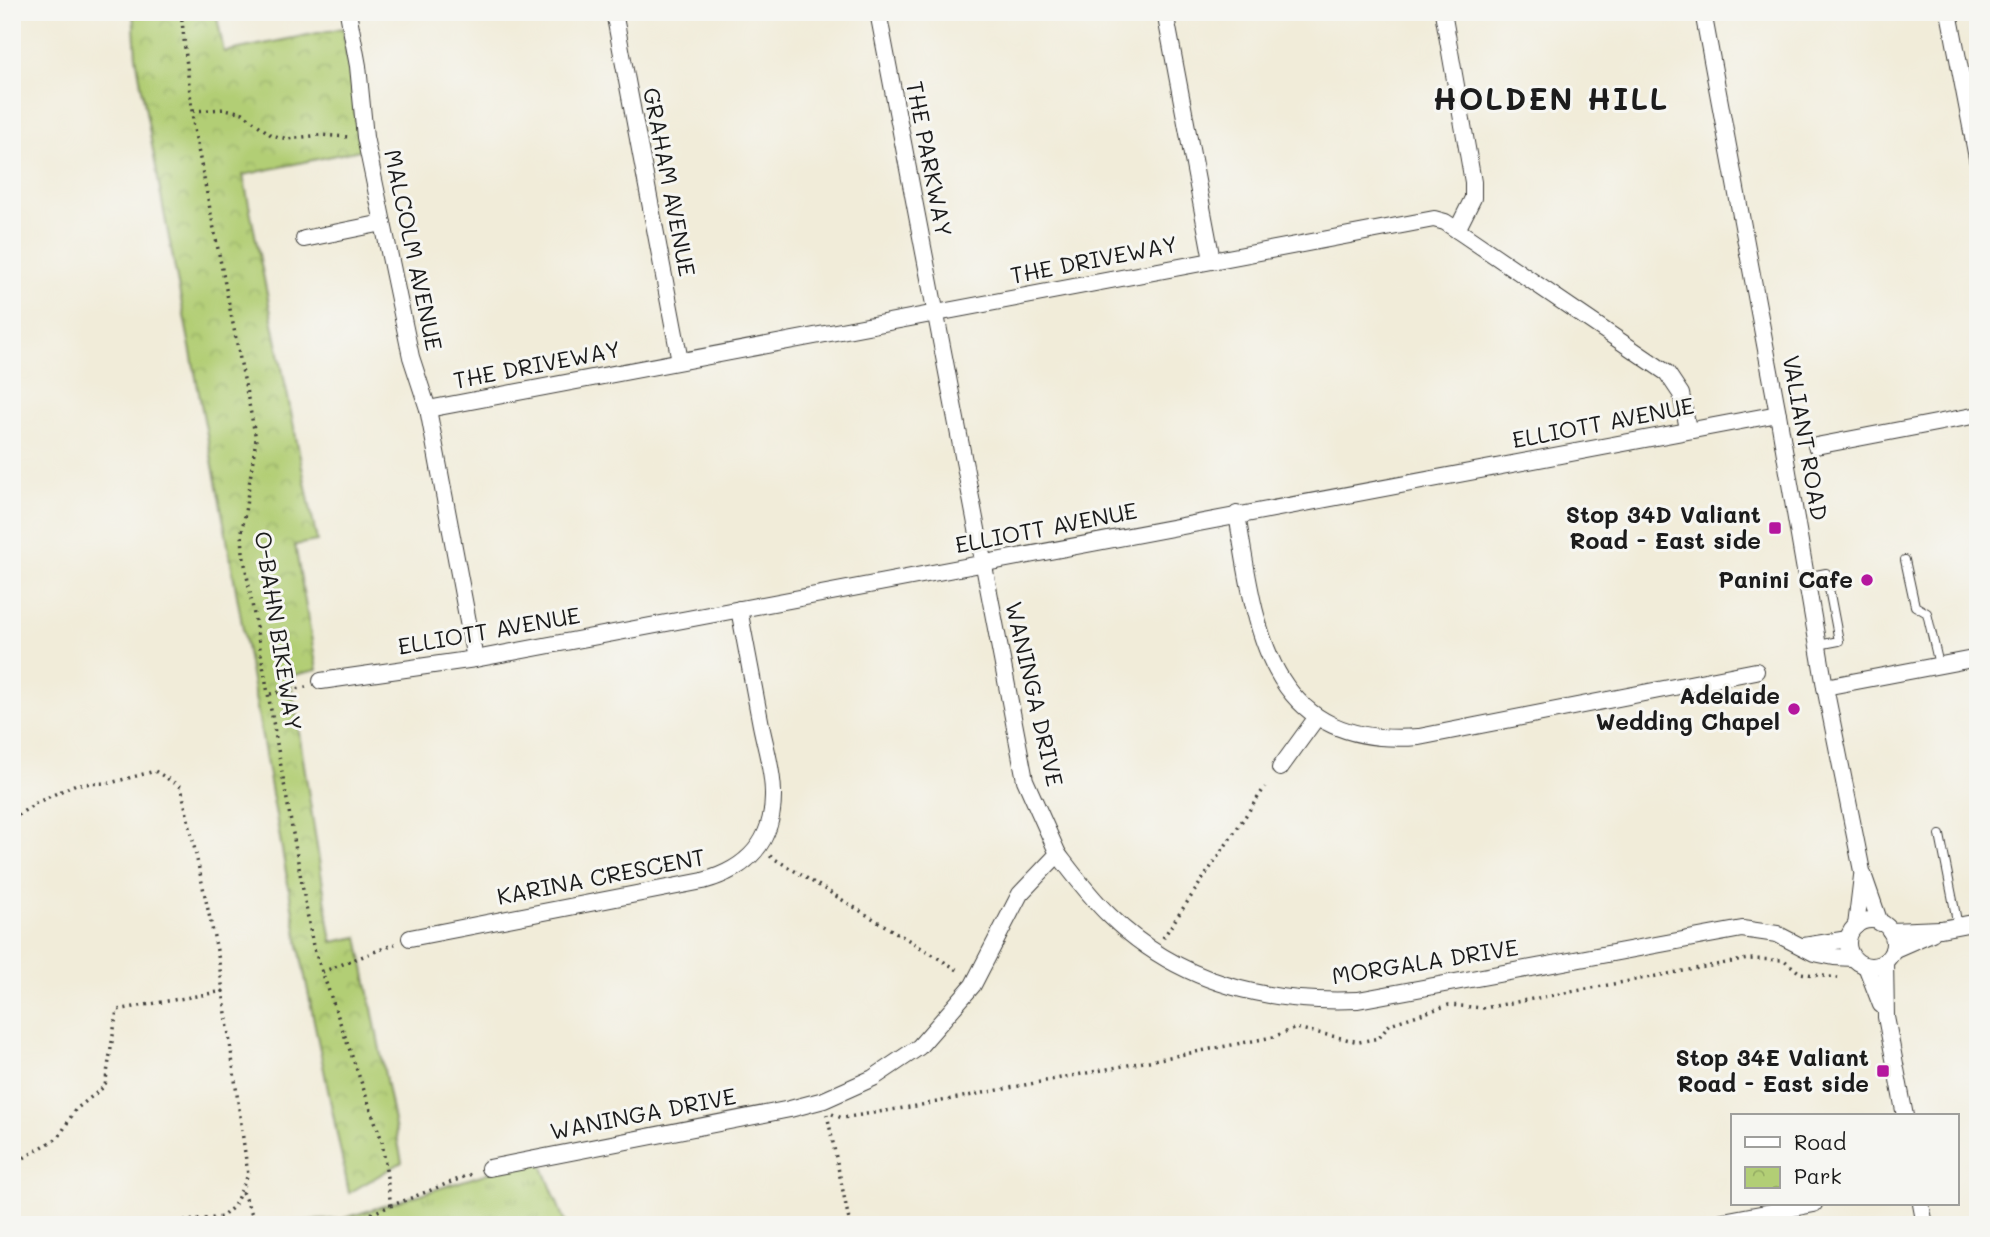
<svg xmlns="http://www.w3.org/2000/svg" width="1990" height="1237" font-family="Mali,sans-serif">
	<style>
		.grass { fill: url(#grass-tufts); stroke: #677548; stroke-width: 2 }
		.park { fill: url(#park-crowns); stroke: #677548; stroke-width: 2 }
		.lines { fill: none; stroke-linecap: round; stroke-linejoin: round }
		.lane-casing { stroke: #3c3b38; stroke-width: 10 }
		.street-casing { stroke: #3c3b38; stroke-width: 18 }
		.path { stroke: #3c3b38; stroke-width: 3.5; stroke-dasharray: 2 5; stroke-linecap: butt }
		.lane { stroke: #fff; stroke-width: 8 }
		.street { stroke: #fff; stroke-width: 16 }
		.poi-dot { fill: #b5179e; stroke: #f6f6f2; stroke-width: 2.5 }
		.labels { text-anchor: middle; stroke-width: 6; stroke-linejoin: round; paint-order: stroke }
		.street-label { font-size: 23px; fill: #1c1c1c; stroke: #f6f6f2 }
		.poi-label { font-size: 23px; font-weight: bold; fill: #1c1c1c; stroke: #f6f6f2; text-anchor: end }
		.district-label { font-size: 30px; font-weight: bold; letter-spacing: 2px; fill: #1c1c1c; stroke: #f6f6f2 }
	</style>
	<defs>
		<pattern id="grass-tufts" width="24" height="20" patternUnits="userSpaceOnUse" patternTransform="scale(1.75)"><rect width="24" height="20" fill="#b2ce75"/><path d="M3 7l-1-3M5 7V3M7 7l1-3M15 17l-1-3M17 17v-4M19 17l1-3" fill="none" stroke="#98b065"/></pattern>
		<pattern id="park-crowns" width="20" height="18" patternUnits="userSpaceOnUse" patternTransform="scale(1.75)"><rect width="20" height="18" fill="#b2ce75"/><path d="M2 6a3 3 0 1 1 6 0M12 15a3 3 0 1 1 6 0" fill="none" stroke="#98b065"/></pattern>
	</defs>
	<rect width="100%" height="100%" fill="#f6f6f2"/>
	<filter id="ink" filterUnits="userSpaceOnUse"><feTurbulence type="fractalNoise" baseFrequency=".0143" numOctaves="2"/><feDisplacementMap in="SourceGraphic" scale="14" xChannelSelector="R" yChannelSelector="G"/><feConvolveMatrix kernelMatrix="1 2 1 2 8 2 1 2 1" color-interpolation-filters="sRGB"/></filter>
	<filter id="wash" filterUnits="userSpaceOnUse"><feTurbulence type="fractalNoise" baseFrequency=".00686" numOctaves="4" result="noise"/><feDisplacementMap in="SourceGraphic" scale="28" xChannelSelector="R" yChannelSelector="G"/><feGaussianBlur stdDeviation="1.57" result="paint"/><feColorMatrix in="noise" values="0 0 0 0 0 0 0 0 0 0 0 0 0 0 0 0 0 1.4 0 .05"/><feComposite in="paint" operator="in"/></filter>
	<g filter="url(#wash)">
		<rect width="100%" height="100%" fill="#f1ecd9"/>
		<path class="grass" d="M539,1157L566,1225H236L342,1219Z"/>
		<path class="park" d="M133,12H216L224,52L343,28L360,150L243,175L317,541L295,545L317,670L290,676L332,942L358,937L402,1162L349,1193L301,957L225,528L164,212L136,56Z"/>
	</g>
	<g filter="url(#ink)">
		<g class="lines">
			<defs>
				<g id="lane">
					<path d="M1905,560L1915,606L1927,613L1939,665"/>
					<path d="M1806,577L1826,573L1839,641L1818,645"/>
					<path d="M1940,835L1958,926"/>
				</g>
				<g id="street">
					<path d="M348,12L358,66L365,137L411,357L428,409L475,659"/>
					<path d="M614,12L680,361"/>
					<path d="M1165,12L1212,260"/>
					<path d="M1443,12L1473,182V198L1457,230"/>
					<path d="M1703,12L1778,414L1825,687L1862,871L1880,923"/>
					<path d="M1949,12L1978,163"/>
					<path d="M304,239L383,223"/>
					<path d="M428,409L1434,219L1445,222L1457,230L1667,373L1681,394L1688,429"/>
					<path d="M1816,446L1978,415"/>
					<path d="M1237,514C1256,631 1268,749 1419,737L1756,671"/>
					<path d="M321,681L475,659L1778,414"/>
					<path d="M1825,687L1978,658"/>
					<path d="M1280,768L1317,717"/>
					<path d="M1058,854C1074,875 1090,897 1110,916C1179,983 1265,1004 1358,1000L1742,929L1777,934L1814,953L1834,957L1853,958"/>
					<circle cx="1871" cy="943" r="23"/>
					<path d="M1856,926L1862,876"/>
					<path d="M1890,931L1941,929L1978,922"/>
					<path d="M410,938L703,881C747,869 774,842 773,793C773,769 764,743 760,720C753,683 746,646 739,609"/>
					<path d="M1804,946L1848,939"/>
					<path d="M1893,950L1932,933"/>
					<path d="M1885,961L1886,1017L1905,1116"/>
					<path d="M1866,966L1881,1005"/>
					<path d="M489,1168L790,1109L824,1100L873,1078L919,1047L973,985L1020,894L1058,854L1025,780L878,12"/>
					<path d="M1921,1204L1925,1225"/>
					<path d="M1702,1225L1814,1204"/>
				</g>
			</defs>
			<use href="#lane" class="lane-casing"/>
			<use href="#street" class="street-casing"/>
			<g class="path">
				<path d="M181,12L194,129L256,439L242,532L243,553L313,946L382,1141L391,1206"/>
				<path d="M193,111L225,109L243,113L271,135L288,139L320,135L349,137"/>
				<path d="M270,694L306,687"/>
				<path d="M12,819L36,803L76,784L110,783L155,771L181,787L218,955L248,1175L234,1206L222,1217L152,1225"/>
				<path d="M770,856L961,972"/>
				<path d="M1163,938L1265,787"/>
				<path d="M322,972L395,944"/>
				<path d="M827,1114L850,1225"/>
				<path d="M832,1114L842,1118L916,1106L1273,1037L1296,1028L1359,1042L1379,1038L1390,1024L1449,1005L1484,1008L1748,959L1784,960L1800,973L1838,978"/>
				<path d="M12,1165L59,1137L75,1110L105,1086L117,1010L224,991"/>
				<path d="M242,1192L257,1225"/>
				<path d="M345,1224L474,1173"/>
			</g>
			<use href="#lane" class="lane"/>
			<use href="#street" class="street"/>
		</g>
	</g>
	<g class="poi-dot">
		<rect x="1768" y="521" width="14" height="14" rx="3.5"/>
		<circle cx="1867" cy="580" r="7"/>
		<circle cx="1794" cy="709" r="7"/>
		<rect x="1876" y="1064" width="14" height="14" rx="3.5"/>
	</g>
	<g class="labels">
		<g class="street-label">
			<text transform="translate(929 159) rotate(79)" y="8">THE PARKWAY</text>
			<text transform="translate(669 182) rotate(79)" y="8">GRAHAM AVENUE</text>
			<text transform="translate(413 250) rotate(78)" y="8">MALCOLM AVENUE</text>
			<text transform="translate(1094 260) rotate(-11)" y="8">THE DRIVEWAY</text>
			<text transform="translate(537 365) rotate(-11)" y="8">THE DRIVEWAY</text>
			<text transform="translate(1603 423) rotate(-11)" y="8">ELLIOTT AVENUE</text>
			<text transform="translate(1805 438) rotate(80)" y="8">VALIANT ROAD</text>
			<text transform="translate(1046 528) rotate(-11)" y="8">ELLIOTT AVENUE</text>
			<text transform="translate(278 631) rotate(81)" y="8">O-BAHN BIKEWAY</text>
			<text transform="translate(489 631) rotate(-10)" y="8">ELLIOTT AVENUE</text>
			<text transform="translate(1034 694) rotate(77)" y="8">WANINGA DRIVE</text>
			<text transform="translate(601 877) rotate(-11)" y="8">KARINA CRESCENT</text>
			<text transform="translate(1425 962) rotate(-9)" y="8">MORGALA DRIVE</text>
			<text transform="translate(643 1114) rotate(-11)" y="8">WANINGA DRIVE</text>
		</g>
		<g class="poi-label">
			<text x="1761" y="523">Stop 34D Valiant<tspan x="1761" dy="26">Road - East side</tspan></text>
			<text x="1853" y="588">Panini Cafe</text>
			<text x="1780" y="704">Adelaide<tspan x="1780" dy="26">Wedding Chapel</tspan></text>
			<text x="1869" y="1066">Stop 34E Valiant<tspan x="1869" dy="26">Road - East side</tspan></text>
		</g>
		<g class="district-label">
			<text x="1551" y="110">HOLDEN HILL</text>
		</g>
	</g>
	<rect width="1990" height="1237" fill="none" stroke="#f6f6f2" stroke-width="42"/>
	<rect x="1731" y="1114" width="228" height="91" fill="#f6f6f2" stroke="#9f9f9c" stroke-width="2"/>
	<rect x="1745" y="1137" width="35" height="10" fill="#ffffff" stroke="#9f9f9c" stroke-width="2"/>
	<text x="1794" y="1150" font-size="21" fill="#1c1c1c">Road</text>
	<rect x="1745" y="1167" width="35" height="21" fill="url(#park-crowns)" stroke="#9f9f9c" stroke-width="2"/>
	<text x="1794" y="1184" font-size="21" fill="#1c1c1c">Park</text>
</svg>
